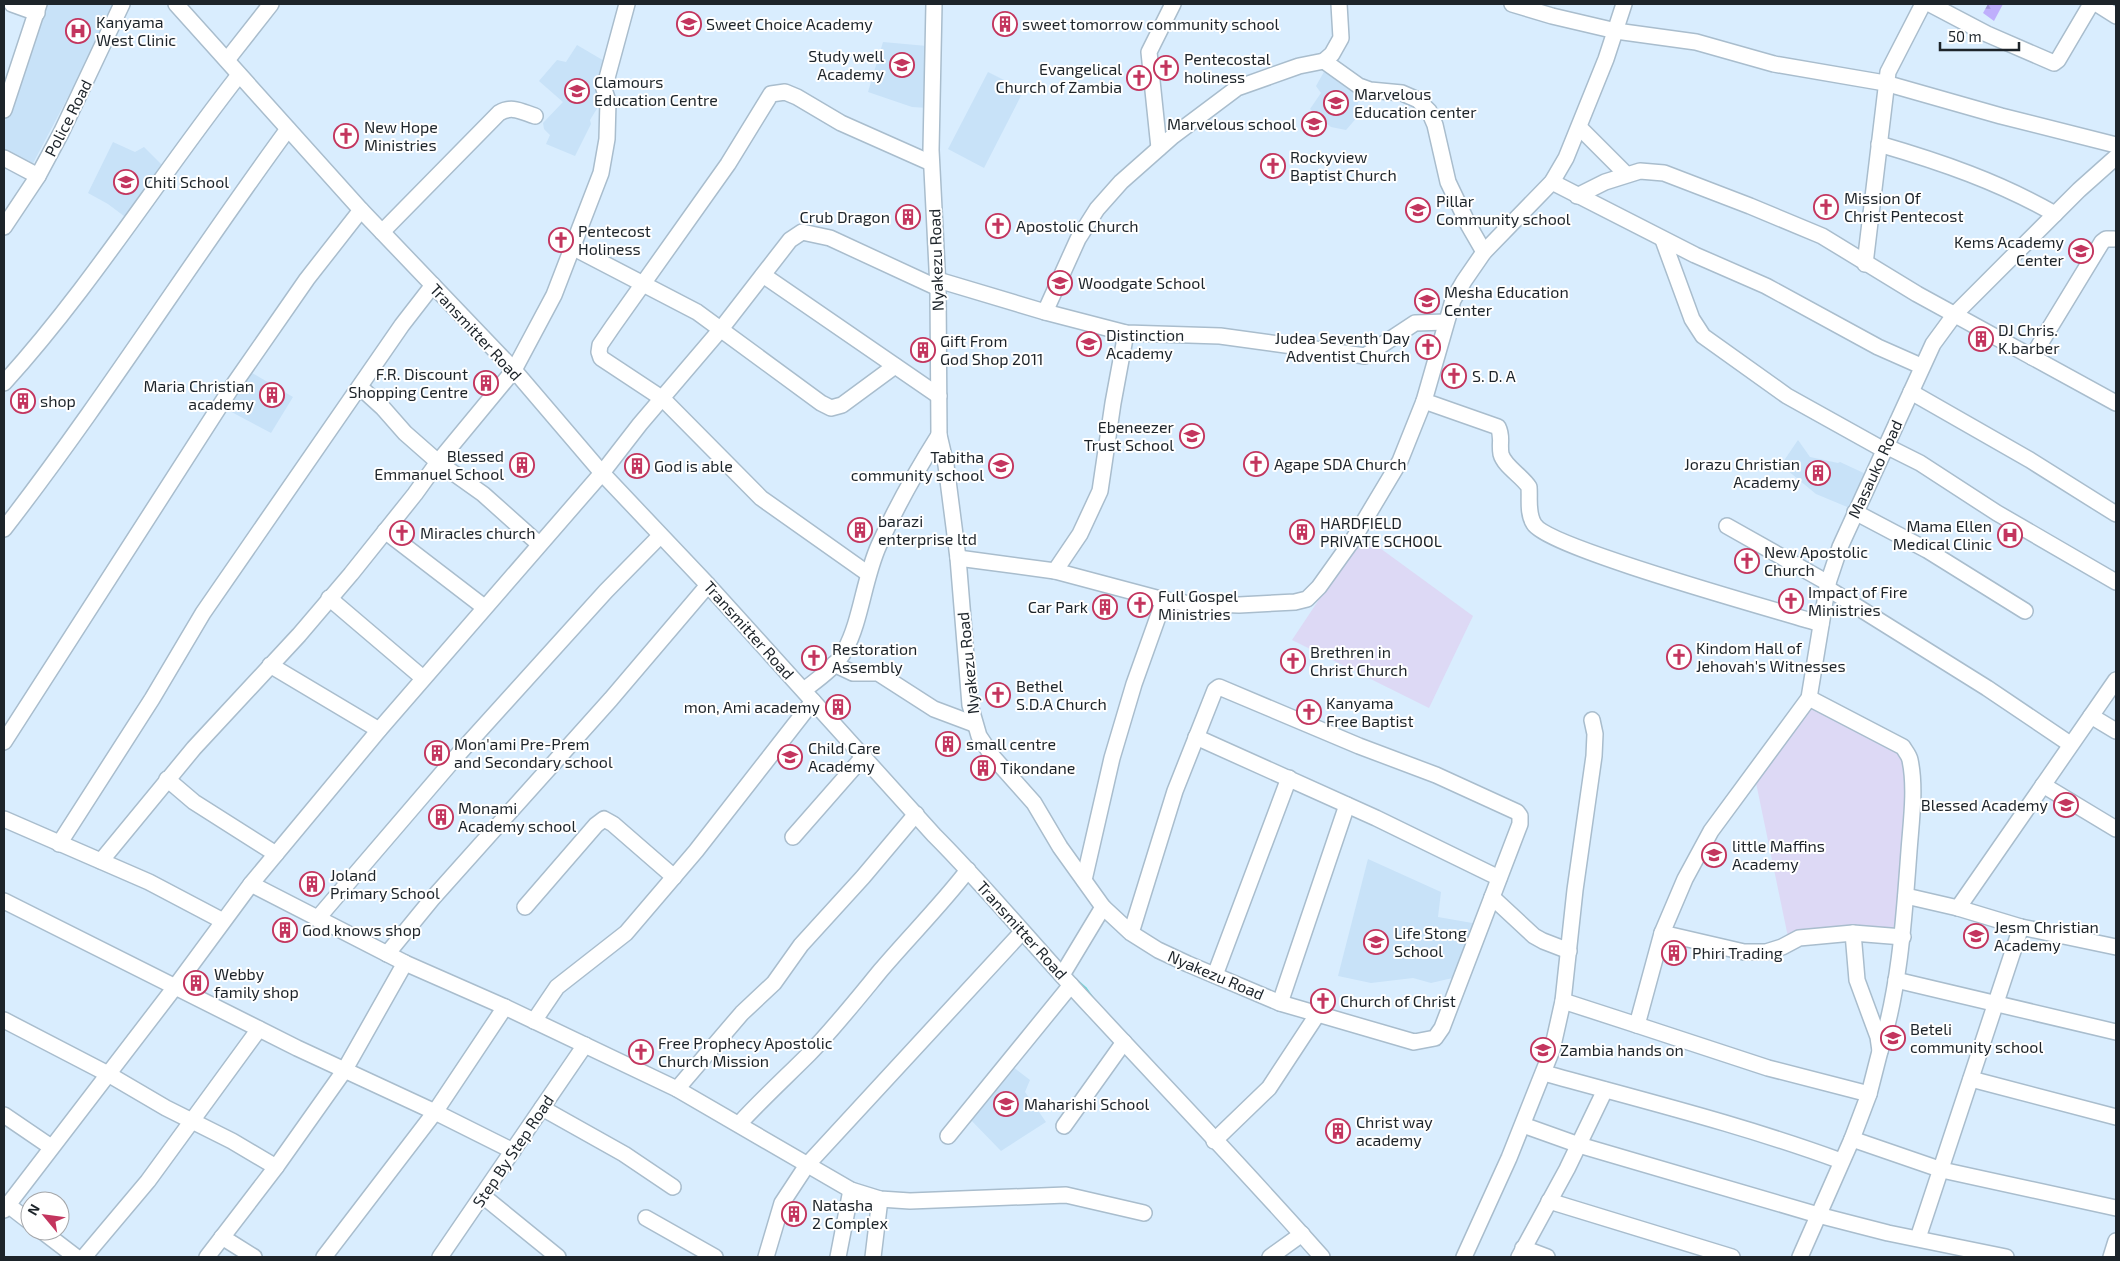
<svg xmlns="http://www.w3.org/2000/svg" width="2120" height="1261" font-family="'Exo 2',sans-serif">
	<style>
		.built { fill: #c8e2f8 }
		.forest { fill: url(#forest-firs) }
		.green { fill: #ddd9f5 }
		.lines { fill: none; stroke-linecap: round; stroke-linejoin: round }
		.stream { stroke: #60d9d6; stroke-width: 3 }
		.minor-casing { stroke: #a9bdcd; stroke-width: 18 }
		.minor { stroke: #fff; stroke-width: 15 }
		.labels { text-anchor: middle; stroke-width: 4; stroke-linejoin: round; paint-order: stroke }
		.poi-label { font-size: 16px; fill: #1d242a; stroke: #fff; text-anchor: start }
		.street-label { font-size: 16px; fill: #1d242a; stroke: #fff }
	</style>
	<defs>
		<pattern id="forest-firs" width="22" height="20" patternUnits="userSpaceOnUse" patternTransform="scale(1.25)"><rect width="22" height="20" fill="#bfaffc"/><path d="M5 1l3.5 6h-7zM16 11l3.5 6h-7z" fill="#a496d8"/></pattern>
	</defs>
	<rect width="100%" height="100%" fill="#d9edfe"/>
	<g class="built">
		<path d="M45,4H117L30,169L4,156V124Z"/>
		<path d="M883,42L927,46L928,108L912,107L868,92Z"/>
		<path d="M577,45L606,62L601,102L590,120L591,124L575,156L546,144L550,135L544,129L543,123L563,102L539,81L557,60L566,62Z"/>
		<path d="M1325,70L1350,87L1359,99L1357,108L1359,115L1346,130L1331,127L1310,109L1321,93L1316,86Z"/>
		<path d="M988,72L1024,90L984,168L948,149Z"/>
		<path d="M113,142L135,152L144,147L167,170L128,219L108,204L88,193Z"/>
		<path d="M247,370L293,397L271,433L224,408Z"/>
		<path d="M1798,440L1810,457L1838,463L1840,462L1868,475L1852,509L1816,494L1781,465Z"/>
		<path d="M1368,859L1441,892L1438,917L1478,924L1457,977L1431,983L1413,978L1371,983L1338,976Z"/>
		<path d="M1013,1067L1030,1080L1025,1092L1046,1122L1001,1151L968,1117Z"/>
	</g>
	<path class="forest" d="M1988,4H2003L1994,21L1983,13Z"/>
	<g class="green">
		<path d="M1362,535L1473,616L1429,708L1292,640Z"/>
		<path d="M1811,703L1898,748L1909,781L1899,932L1788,937L1755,778Z"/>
	</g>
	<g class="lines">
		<g class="stream">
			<path d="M897,784L920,809"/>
			<path d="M1074,978L1085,988L1093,999"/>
		</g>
		<defs>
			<g id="minor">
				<path d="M12,4L37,13"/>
				<path d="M176,4L361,210L514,370L602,473L708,585L934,835C989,890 1038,951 1092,1008C1169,1091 1247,1172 1322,1257"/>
				<path d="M934,4L931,150L938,288L939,435L946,465L958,558L970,705L979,736L993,757L1034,803L1060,847L1103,907L1131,933L1158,950L1188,964L1280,1003L1414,1042L1435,1038L1442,1028L1520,824V816L1517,812L1436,775L1359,746L1219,687L1215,690L1175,791L1131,933"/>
				<path d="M1512,4L1552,16L1616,31L1696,42L1774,64L1885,83L2001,116L2116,145"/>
				<path d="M1930,4L1987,34L2054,63L2058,60L2091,4"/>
				<path d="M2097,4L2116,16"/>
				<path d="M227,60L271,4"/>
				<path d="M1324,61L1359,86L1370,90L1402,93L1418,100L1429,111L1435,125L1448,182L1469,226L1484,252"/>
				<path d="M4,110L39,4"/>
				<path d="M1580,128L1626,174"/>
				<path d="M1879,144C1941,162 1999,182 2055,214"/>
				<path d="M1159,148L1149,52L1173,4"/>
				<path d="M4,158L38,176"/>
				<path d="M1552,182L1695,255L1766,286L1878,347L1921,366"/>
				<path d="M1577,196L1605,182L1640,171L1664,173L1750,206L1822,236L1917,294L2116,403"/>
				<path d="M4,227L38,176L61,133L122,4"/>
				<path d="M382,232L499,113C512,105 522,112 535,116"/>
				<path d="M1663,240L1692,319L1703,336L1787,396L1884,450"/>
				<path d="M574,248L697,312L821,403L831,408L842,405L895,366"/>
				<path d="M1865,264L1888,72L1923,4"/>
				<path d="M763,275L939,396"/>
				<path d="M938,280L1045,312L1126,333L1220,336L1365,356L1415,323L1446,322"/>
				<path d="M1045,312L1078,239L1097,209L1121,182L1173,136L1237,88L1299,66L1324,61L1332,54L1341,38L1339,4"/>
				<path d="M2032,357L2102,242L2106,239H2114"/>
				<path d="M4,383C91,287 159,177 239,75"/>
				<path d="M360,387L383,408L405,433L438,462L483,494L539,544"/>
				<path d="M1911,392L2030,460L2116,514"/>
				<path d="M1424,401L1498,427C1503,437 1499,443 1501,454C1504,466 1522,476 1529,487C1530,499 1527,513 1534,524C1548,548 1780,611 1821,624"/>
				<path d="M1886,446L1920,463L1997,513L2116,582"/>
				<path d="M1855,512L1927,550L2025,611"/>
				<path d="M1727,526L1828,583"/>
				<path d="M4,529C104,400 191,261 288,129"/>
				<path d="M385,531L484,607"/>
				<path d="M958,558L1055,571L1164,600L1185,603L1239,605L1295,602L1307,599L1319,587L1354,538L1400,461L1424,401L1453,300L1464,281L1484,252L1552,182L1566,158L1606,59L1624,4"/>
				<path d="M1055,571L1080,534L1100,491L1113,403L1126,333"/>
				<path d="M867,573L761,498L663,399L601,358L599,352L600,345L613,326L728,164L771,94L785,92L797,97L841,123L931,163"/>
				<path d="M1827,588L1987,688L2070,744"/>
				<path d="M329,598L423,678"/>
				<path d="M834,664L853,673H878L934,709L974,724"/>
				<path d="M270,665L379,730"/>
				<path d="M804,690C818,679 836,667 845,650C861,621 864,578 879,545C896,507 917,470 939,435"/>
				<path d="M1809,698L1903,747C1905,751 1909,755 1910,760C1916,788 1911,823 1909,851C1904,918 1900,986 1880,1051"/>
				<path d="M2091,716L2116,731"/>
				<path d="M1196,737L1376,818L1499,878"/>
				<path d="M4,742L232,387L307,279L361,210"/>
				<path d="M167,779L194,802L276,854"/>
				<path d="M2043,785L2116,829"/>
				<path d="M4,819L149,882L223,921"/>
				<path d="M793,837L864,756"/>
				<path d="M59,844L152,699L203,613L402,325L433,285"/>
				<path d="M101,861L194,748L299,635L351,574L415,494L438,462L514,370L554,295L601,173L607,139L608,101L604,89L627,4"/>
				<path d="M1084,880L1112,758L1134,684L1164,600"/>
				<path d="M251,884L405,963L505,1007L677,1089L851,1190L880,1199L910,1201L1066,1195L1144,1213"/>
				<path d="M1906,896L1958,908L2021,927L2116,947"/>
				<path d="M1492,897L1534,936L1543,941L1569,951"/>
				<path d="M4,901L297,1048L435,1112L513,1151"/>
				<path d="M525,907L596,825L604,819L613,824L674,877"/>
				<path d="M1958,908L2116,680"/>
				<path d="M317,919L455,758L606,591L660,536"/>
				<path d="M1662,933L1744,952H1766L1782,947L1799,938L1853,933"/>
				<path d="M387,954L432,899L611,699L708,585"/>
				<path d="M1062,975L1103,907"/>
				<path d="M1215,975L1289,778"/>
				<path d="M1896,980L2116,1032"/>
				<path d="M1563,1001L1637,1025L1662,933L1685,879L1711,831L1809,698L1828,583L1840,547L1933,344L1955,314L2079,190L2116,157"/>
				<path d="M1280,1003L1347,805"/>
				<path d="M4,1020L108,1074L166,1108L232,1141L276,1167"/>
				<path d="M534,1021L557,987L626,933L696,851L813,701"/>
				<path d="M1637,1025L1768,1068L1869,1094"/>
				<path d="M1544,1073C1645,1101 1743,1125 1841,1161"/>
				<path d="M1971,1079L2116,1117"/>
				<path d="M677,1089L742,1013L774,983L801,945L863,877L916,814"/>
				<path d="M542,1108L624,1154L673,1187"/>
				<path d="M4,1115L51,1147"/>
				<path d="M739,1124C762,1099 786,1077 809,1054C835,1027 858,998 881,970C910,936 941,905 968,870"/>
				<path d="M1523,1125L1579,1145L1818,1215L1888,1233L2006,1257"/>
				<path d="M1064,1126L1124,1042"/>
				<path d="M948,1136L1071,985"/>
				<path d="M1852,1139L1942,1170L2116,1208"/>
				<path d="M1214,1141L1269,1088L1317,1015"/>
				<path d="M483,1196L558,1257"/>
				<path d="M1549,1201L1732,1257"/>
				<path d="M8,1205L30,1222"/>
				<path d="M4,1210L175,987L251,884L379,730L602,473L640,424L721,329L790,240L802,232L830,238L938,288"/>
				<path d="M646,1218L715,1257"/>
				<path d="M42,1231L76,1257"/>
				<path d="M222,1237L254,1257"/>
				<path d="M1918,1238L2021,927"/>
				<path d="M1523,1248L1547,1257"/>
				<path d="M84,1257L148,1181L259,1029"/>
				<path d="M207,1257L276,1167L344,1071L405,963"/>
				<path d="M324,1257L435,1112L505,1007"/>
				<path d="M440,1257L585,1045"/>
				<path d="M766,1257L782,1203L807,1165L1022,932"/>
				<path d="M838,1257L851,1190"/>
				<path d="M873,1257L880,1199"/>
				<path d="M1270,1257L1302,1234"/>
				<path d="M1464,1257L1509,1158L1552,1050L1563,1001L1575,890L1594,756L1595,734L1592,720"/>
				<path d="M1519,1257L1567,1169L1605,1090"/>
				<path d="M1800,1257L1852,1139L1869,1094L1880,1051L1878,1037L1857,980L1853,933L1903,937"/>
				<path d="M2111,1257L2116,1241"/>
			</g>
		</defs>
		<use href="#minor" class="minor-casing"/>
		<use href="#minor" class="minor"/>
	</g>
	<defs>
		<symbol id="school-ring" viewBox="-11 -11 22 22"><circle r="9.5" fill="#fff" stroke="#c3355e" stroke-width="1.5"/><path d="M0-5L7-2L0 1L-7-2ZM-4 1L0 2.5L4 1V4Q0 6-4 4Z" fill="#c3355e"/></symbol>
		<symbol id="building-ring" viewBox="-11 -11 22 22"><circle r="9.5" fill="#fff" stroke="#c3355e" stroke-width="1.5"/><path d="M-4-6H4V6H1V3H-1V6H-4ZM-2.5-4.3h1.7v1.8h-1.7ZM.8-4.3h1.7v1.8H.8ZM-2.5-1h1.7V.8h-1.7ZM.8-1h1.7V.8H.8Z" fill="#c3355e"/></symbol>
		<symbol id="hospital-ring" viewBox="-11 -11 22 22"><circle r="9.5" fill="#fff" stroke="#c3355e" stroke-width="1.5"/><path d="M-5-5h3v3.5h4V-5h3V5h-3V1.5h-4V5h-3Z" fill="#c3355e"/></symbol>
		<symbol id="church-ring" viewBox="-11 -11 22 22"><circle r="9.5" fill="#fff" stroke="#c3355e" stroke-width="1.5"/><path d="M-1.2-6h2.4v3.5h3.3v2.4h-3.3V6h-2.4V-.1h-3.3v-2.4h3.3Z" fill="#c3355e"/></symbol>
	</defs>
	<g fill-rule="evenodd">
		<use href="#school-ring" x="675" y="10" width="28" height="28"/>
		<use href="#building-ring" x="991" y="10" width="28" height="28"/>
		<use href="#hospital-ring" x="64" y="17" width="28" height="28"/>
		<use href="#school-ring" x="888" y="51" width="28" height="28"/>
		<use href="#church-ring" x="1152" y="54" width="28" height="28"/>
		<use href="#church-ring" x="1125" y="64" width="28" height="28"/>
		<use href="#school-ring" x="563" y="77" width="28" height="28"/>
		<use href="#school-ring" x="1322" y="89" width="28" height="28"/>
		<use href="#school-ring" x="1300" y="110" width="28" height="28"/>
		<use href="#church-ring" x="332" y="122" width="28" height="28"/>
		<use href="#church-ring" x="1259" y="152" width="28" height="28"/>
		<use href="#school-ring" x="112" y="168" width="28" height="28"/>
		<use href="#church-ring" x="1812" y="193" width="28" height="28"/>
		<use href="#school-ring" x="1404" y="196" width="28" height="28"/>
		<use href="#building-ring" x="894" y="203" width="28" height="28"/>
		<use href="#church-ring" x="984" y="212" width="28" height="28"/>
		<use href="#church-ring" x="547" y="226" width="28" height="28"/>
		<use href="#school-ring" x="2067" y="237" width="28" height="28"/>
		<use href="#school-ring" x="1046" y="269" width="28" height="28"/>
		<use href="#school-ring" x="1413" y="287" width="28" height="28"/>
		<use href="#building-ring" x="1967" y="325" width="28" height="28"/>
		<use href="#school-ring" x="1075" y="330" width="28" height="28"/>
		<use href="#church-ring" x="1414" y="333" width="28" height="28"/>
		<use href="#building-ring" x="909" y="336" width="28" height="28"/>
		<use href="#church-ring" x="1440" y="362" width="28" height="28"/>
		<use href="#building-ring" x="472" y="369" width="28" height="28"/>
		<use href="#building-ring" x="258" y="381" width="28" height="28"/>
		<use href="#building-ring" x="9" y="387" width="28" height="28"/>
		<use href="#school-ring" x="1178" y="422" width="28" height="28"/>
		<use href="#church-ring" x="1242" y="450" width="28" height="28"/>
		<use href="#building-ring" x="508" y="451" width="28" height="28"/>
		<use href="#building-ring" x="623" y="452" width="28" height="28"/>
		<use href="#school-ring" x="987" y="452" width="28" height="28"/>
		<use href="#building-ring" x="1804" y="459" width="28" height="28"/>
		<use href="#building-ring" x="846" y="516" width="28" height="28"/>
		<use href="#building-ring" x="1288" y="518" width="28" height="28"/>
		<use href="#church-ring" x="388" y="519" width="28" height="28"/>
		<use href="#hospital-ring" x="1996" y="521" width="28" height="28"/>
		<use href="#church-ring" x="1733" y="547" width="28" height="28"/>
		<use href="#church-ring" x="1777" y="587" width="28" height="28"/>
		<use href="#church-ring" x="1126" y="591" width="28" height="28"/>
		<use href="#building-ring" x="1091" y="593" width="28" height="28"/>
		<use href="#church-ring" x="1665" y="643" width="28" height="28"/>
		<use href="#church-ring" x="800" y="644" width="28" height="28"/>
		<use href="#church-ring" x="1279" y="647" width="28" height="28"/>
		<use href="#church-ring" x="984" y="681" width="28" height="28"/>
		<use href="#building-ring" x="824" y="693" width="28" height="28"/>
		<use href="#church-ring" x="1295" y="698" width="28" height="28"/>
		<use href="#building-ring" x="934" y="730" width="28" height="28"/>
		<use href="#building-ring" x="423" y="739" width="28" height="28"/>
		<use href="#school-ring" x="776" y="743" width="28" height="28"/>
		<use href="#building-ring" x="969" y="754" width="28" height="28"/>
		<use href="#school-ring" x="2052" y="791" width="28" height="28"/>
		<use href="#building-ring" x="427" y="803" width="28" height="28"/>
		<use href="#school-ring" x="1700" y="841" width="28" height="28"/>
		<use href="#building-ring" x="298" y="870" width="28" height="28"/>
		<use href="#building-ring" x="271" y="916" width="28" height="28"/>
		<use href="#school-ring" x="1962" y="922" width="28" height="28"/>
		<use href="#school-ring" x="1362" y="928" width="28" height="28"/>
		<use href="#building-ring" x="1660" y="939" width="28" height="28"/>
		<use href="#building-ring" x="182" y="969" width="28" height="28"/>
		<use href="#church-ring" x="1309" y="987" width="28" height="28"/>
		<use href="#school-ring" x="1879" y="1024" width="28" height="28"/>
		<use href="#school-ring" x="1529" y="1036" width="28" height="28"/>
		<use href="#church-ring" x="627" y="1038" width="28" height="28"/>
		<use href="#school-ring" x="992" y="1090" width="28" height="28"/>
		<use href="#building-ring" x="1324" y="1117" width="28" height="28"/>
		<use href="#building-ring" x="780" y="1200" width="28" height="28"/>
	</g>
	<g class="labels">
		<g class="poi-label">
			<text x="96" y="28">Kanyama<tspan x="96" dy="18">West Clinic</tspan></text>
			<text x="706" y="30">Sweet Choice Academy</text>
			<text x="1022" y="30">sweet tomorrow community school</text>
			<text x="884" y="62" text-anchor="end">Study well<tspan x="884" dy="18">Academy</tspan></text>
			<text x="1184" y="65">Pentecostal<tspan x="1184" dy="18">holiness</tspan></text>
			<text x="1122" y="75" text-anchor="end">Evangelical<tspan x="1122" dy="18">Church of Zambia</tspan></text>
			<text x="594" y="88">Clamours<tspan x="594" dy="18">Education Centre</tspan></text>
			<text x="1354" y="100">Marvelous<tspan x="1354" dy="18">Education center</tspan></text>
			<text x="1296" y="130" text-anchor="end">Marvelous school</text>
			<text x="364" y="133">New Hope<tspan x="364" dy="18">Ministries</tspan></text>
			<text x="1290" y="163">Rockyview<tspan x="1290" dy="18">Baptist Church</tspan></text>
			<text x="144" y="188">Chiti School</text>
			<text x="1844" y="204">Mission Of<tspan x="1844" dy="18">Christ Pentecost</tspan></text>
			<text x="1436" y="207">Pillar<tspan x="1436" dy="18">Community school</tspan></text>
			<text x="890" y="223" text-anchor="end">Crub Dragon</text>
			<text x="1016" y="232">Apostolic Church</text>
			<text x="578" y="237">Pentecost<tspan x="578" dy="18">Holiness</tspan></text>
			<text x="2064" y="248" text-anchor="end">Kems Academy<tspan x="2064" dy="18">Center</tspan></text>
			<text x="1078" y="289">Woodgate School</text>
			<text x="1444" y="298">Mesha Education<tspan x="1444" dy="18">Center</tspan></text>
			<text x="1998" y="336">DJ Chris.<tspan x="1998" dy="18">K.barber</tspan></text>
			<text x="1106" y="341">Distinction<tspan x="1106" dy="18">Academy</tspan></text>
			<text x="1410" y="344" text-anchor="end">Judea Seventh Day<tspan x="1410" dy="18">Adventist Church</tspan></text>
			<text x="940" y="347">Gift From<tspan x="940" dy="18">God Shop 2011</tspan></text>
			<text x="468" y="380" text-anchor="end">F.R. Discount<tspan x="468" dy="18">Shopping Centre</tspan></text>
			<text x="1472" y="382">S. D. A</text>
			<text x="254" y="392" text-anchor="end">Maria Christian<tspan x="254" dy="18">academy</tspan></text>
			<text x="40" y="407">shop</text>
			<text x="1174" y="433" text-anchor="end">Ebeneezer<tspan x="1174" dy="18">Trust School</tspan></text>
			<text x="504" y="462" text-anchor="end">Blessed<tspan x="504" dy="18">Emmanuel School</tspan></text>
			<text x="984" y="463" text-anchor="end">Tabitha<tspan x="984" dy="18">community school</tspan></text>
			<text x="1274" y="470">Agape SDA Church</text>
			<text x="1800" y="470" text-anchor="end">Jorazu Christian<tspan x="1800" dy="18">Academy</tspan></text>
			<text x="654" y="472">God is able</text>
			<text x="878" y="527">barazi<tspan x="878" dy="18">enterprise ltd</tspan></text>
			<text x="1320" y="529">HARDFIELD<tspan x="1320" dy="18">PRIVATE SCHOOL</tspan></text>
			<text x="1992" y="532" text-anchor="end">Mama Ellen<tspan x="1992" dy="18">Medical Clinic</tspan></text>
			<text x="420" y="539">Miracles church</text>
			<text x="1764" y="558">New Apostolic<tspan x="1764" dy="18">Church</tspan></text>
			<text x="1808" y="598">Impact of Fire<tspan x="1808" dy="18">Ministries</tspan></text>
			<text x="1158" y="602">Full Gospel<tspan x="1158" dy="18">Ministries</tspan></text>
			<text x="1088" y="613" text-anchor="end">Car Park</text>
			<text x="1696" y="654">Kindom Hall of<tspan x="1696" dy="18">Jehovah's Witnesses</tspan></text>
			<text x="832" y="655">Restoration<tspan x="832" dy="18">Assembly</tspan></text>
			<text x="1310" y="658">Brethren in<tspan x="1310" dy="18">Christ Church</tspan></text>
			<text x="1016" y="692">Bethel<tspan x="1016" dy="18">S.D.A Church</tspan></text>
			<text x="1326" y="709">Kanyama<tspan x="1326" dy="18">Free Baptist</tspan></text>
			<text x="820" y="713" text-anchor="end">mon, Ami academy</text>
			<text x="454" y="750">Mon'ami Pre-Prem<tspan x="454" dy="18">and Secondary school</tspan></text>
			<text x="966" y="750">small centre</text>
			<text x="808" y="754">Child Care<tspan x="808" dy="18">Academy</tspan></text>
			<text x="1000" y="774">Tikondane</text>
			<text x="2048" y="811" text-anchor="end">Blessed Academy</text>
			<text x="458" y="814">Monami<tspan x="458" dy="18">Academy school</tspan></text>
			<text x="1732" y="852">little Maffins<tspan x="1732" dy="18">Academy</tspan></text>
			<text x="330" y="881">Joland<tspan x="330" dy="18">Primary School</tspan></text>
			<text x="1994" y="933">Jesm Christian<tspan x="1994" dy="18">Academy</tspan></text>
			<text x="302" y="936">God knows shop</text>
			<text x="1394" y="939">Life Stong<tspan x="1394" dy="18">School</tspan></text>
			<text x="1692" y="959">Phiri Trading</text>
			<text x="214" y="980">Webby<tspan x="214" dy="18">family shop</tspan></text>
			<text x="1340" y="1007">Church of Christ</text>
			<text x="1910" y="1035">Beteli<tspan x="1910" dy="18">community school</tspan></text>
			<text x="658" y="1049">Free Prophecy Apostolic<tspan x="658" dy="18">Church Mission</tspan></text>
			<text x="1560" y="1056">Zambia hands on</text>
			<text x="1024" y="1110">Maharishi School</text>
			<text x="1356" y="1128">Christ way<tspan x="1356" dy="18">academy</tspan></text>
			<text x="812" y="1211">Natasha<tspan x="812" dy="18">2 Complex</tspan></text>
		</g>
		<g class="street-label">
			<text transform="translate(68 118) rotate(-63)" y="6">Police Road</text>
			<text transform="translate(936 260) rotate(-92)" y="6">Nyakezu Road</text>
			<text transform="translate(476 332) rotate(47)" y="6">Transmitter Road</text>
			<text transform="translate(1875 469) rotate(-65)" y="6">Masauko Road</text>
			<text transform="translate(749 630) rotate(48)" y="6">Transmitter Road</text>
			<text transform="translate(968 663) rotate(-96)" y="6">Nyakezu Road</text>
			<text transform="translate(1022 930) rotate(48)" y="6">Transmitter Road</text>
			<text transform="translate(1216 975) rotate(23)" y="6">Nyakezu Road</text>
			<text transform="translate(513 1151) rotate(-56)" y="6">Step By Step Road</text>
		</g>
	</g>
	<rect width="2120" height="1261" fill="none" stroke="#1d242a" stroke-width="10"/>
	<g transform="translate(45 1216) rotate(299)"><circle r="24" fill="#ffffff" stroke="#a5a7aa"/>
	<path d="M0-4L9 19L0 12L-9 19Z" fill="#c3355e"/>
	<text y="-8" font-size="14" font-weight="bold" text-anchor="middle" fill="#1d242a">N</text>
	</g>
	<path d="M1940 42v8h79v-8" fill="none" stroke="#1d242a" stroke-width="2.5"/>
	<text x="1948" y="42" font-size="15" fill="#1d242a" stroke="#ffffff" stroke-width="4" paint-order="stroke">50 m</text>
</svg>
